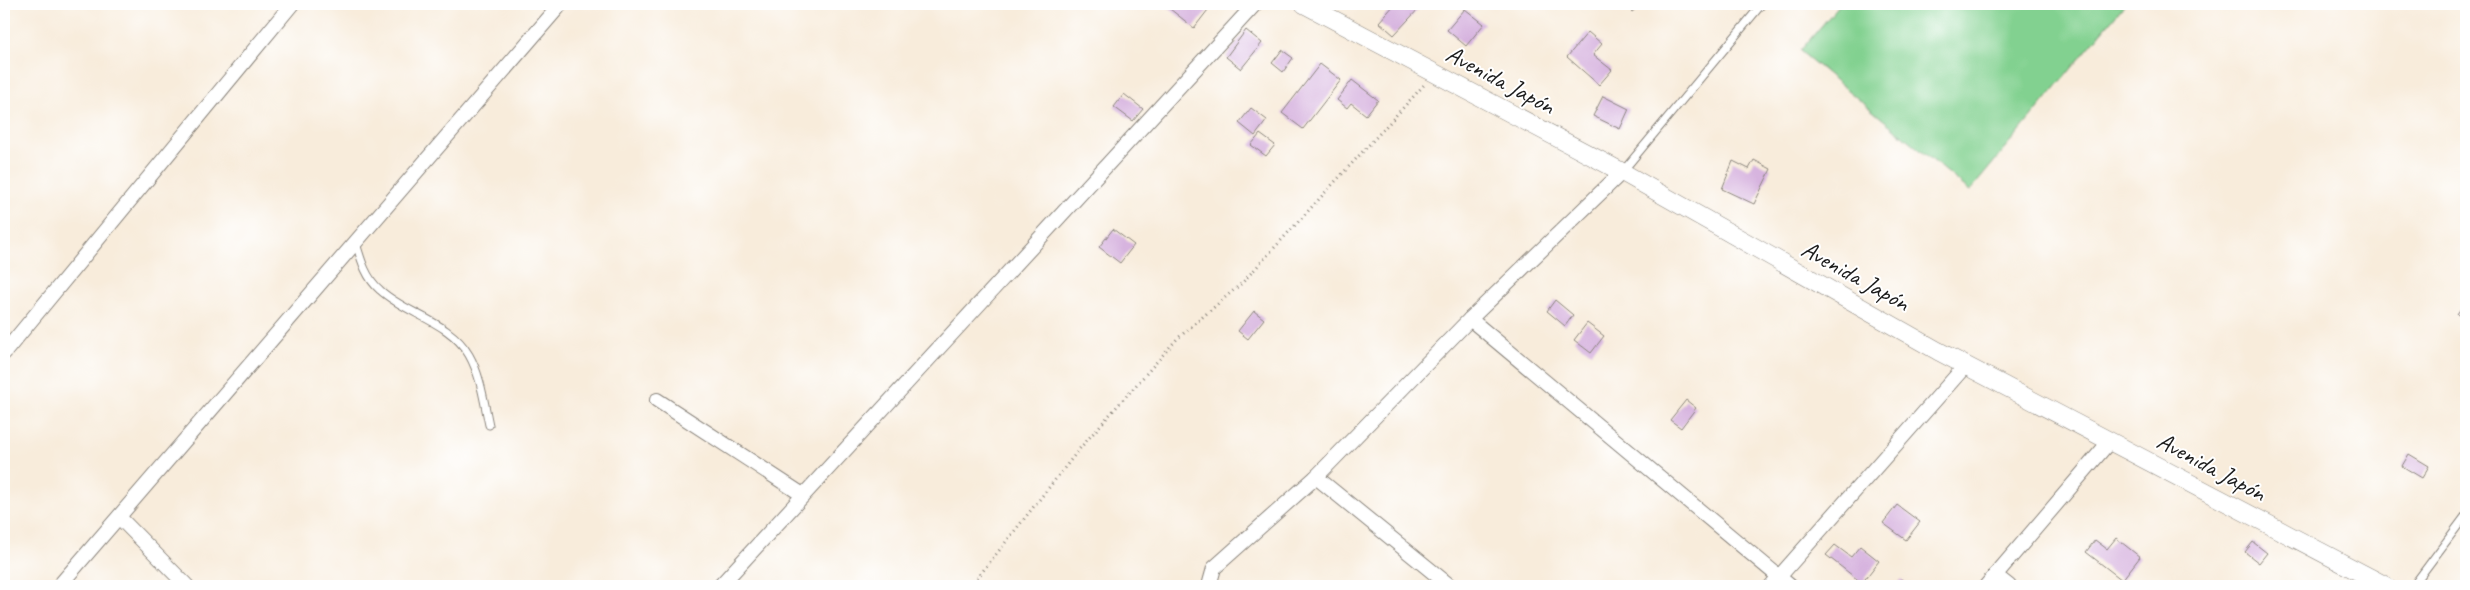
<svg xmlns="http://www.w3.org/2000/svg" width="2470" height="590" font-family="Caveat,sans-serif">
	<style>
		.green { fill: #82d190; stroke: #4f7656 }
		.building { fill: #d7b4df }
		.lines { fill: none; stroke-linecap: round; stroke-linejoin: round }
		.service-casing { stroke: #8a847c; stroke-width: 9 }
		.minor-casing { stroke: #8a847c; stroke-width: 16 }
		.tertiary-casing { stroke: #8a847c; stroke-width: 19 }
		.path { stroke: #8a847c; stroke-width: 3; stroke-dasharray: 1 4; stroke-linecap: butt }
		.service { stroke: #fff; stroke-width: 7 }
		.minor { stroke: #fff; stroke-width: 14 }
		.tertiary { stroke: #fff; stroke-width: 18 }
		.labels { text-anchor: middle; stroke-width: 4; stroke-linejoin: round; paint-order: stroke }
		.street-label { font-size: 25px; fill: #1c1c1c; stroke: #fff }
	</style>
	<rect width="100%" height="100%" fill="#fff"/>
	<filter id="ink" filterUnits="userSpaceOnUse"><feTurbulence type="fractalNoise" baseFrequency=".02" numOctaves="2"/><feDisplacementMap in="SourceGraphic" scale="10" xChannelSelector="R" yChannelSelector="G"/><feConvolveMatrix kernelMatrix="1 2 1 2 8 2 1 2 1" color-interpolation-filters="sRGB"/></filter>
	<filter id="wash" filterUnits="userSpaceOnUse"><feTurbulence type="fractalNoise" baseFrequency=".0096" numOctaves="4" result="noise"/><feDisplacementMap in="SourceGraphic" scale="20" xChannelSelector="R" yChannelSelector="G"/><feGaussianBlur stdDeviation="1.12" result="paint"/><feColorMatrix in="noise" values="0 0 0 0 0 0 0 0 0 0 0 0 0 0 0 0 0 1.4 0 .05"/><feComposite in="paint" operator="in"/></filter>
	<g filter="url(#wash)">
		<rect width="100%" height="100%" fill="#f8ecdb"/>
		<path class="green" d="M1840,4H2125L1970,191L1800,51Z"/>
		<g id="blocks">
			<g class="building">
				<path d="M1166,4H1208L1211,6L1194,28L1165,5Z"/>
				<path d="M1395,4H1432L1428,8L1423,4L1394,35L1379,22Z"/>
				<path d="M1624,4H1642L1632,12Z"/>
				<path d="M1465,9L1484,24L1466,46L1447,30Z"/>
				<path d="M1246,30L1262,43L1241,69L1226,57Z"/>
				<path d="M1588,32L1602,44L1593,55L1612,70L1599,85L1567,57Z"/>
				<path d="M1282,50L1293,58L1283,72L1272,63Z"/>
				<path d="M1320,64L1341,80L1303,129L1282,113Z"/>
				<path d="M1352,80L1378,100L1366,115L1351,103L1347,108L1337,100Z"/>
				<path d="M1124,94L1143,109L1133,121L1114,107Z"/>
				<path d="M1603,96L1629,109L1620,129L1593,116Z"/>
				<path d="M1251,108L1267,120L1255,136L1239,123Z"/>
				<path d="M1260,134L1275,145L1266,156L1251,145Z"/>
				<path d="M1754,160L1771,169L1754,204L1722,189L1733,161L1749,169Z"/>
				<path d="M1113,229L1134,245L1120,263L1099,247Z"/>
				<path d="M1555,300L1573,315L1565,326L1547,311Z"/>
				<path d="M2466,301V320L2457,314Z"/>
				<path d="M1254,311L1264,319L1248,339L1238,331Z"/>
				<path d="M1587,323L1604,336L1591,353L1574,340Z"/>
				<path d="M1686,400L1696,408L1681,428L1670,420Z"/>
				<path d="M2409,454L2429,466L2422,478L2402,466Z"/>
				<path d="M1897,505L1920,522L1906,540L1883,523Z"/>
				<path d="M2116,538L2140,557L2122,580L2086,552L2095,540L2107,549Z"/>
				<path d="M2253,542L2267,553L2259,563L2245,552Z"/>
				<path d="M1835,545L1851,557L1860,546L1879,561L1862,583L1826,555Z"/>
				<path d="M1901,579L1909,586H1895Z"/>
			</g>
		</g>
	</g>
	<g filter="url(#ink)">
		<use href="#blocks" fill-opacity="0" stroke="#8a847c" stroke-width="1"/>
		<g class="lines">
			<defs>
				<g id="service">
					<path d="M1623,171L1762,4"/>
					<path d="M356,243C361,260 366,278 380,290C407,315 450,321 469,355C481,376 484,402 489,425"/>
					<path d="M2413,586L2466,515"/>
				</g>
				<g id="minor">
					<path d="M1470,319L1790,586"/>
					<path d="M4,353L292,4"/>
					<path d="M657,400L803,495"/>
					<path d="M1316,477L1450,586"/>
					<path d="M120,518L187,586"/>
					<path d="M1995,575L2009,586"/>
					<path d="M59,586L561,4"/>
					<path d="M720,586L1255,4"/>
					<path d="M1209,586L1214,568L1316,477L1470,319L1622,172"/>
					<path d="M1771,586L1966,365"/>
					<path d="M1986,586L2110,441"/>
				</g>
				<path id="tertiary" d="M1304,4L1622,172L1938,351L2386,586"/>
			</defs>
			<use href="#service" class="service-casing"/>
			<use href="#minor" class="minor-casing"/>
			<use href="#tertiary" class="tertiary-casing"/>
			<path class="path" d="M971,586L1081,447L1177,339L1242,283L1424,85"/>
			<use href="#service" class="service"/>
			<use href="#minor" class="minor"/>
			<use href="#tertiary" class="tertiary"/>
		</g>
	</g>
	<g class="labels">
		<g class="street-label">
			<text transform="translate(1501 79) rotate(28)" y="9">Avenida Japón</text>
			<text transform="translate(1856 275) rotate(29)" y="9">Avenida Japón</text>
			<text transform="translate(2212 466) rotate(28)" y="9">Avenida Japón</text>
		</g>
	</g>
	<rect width="2470" height="590" fill="none" stroke="#fff" stroke-width="20"/>
</svg>
